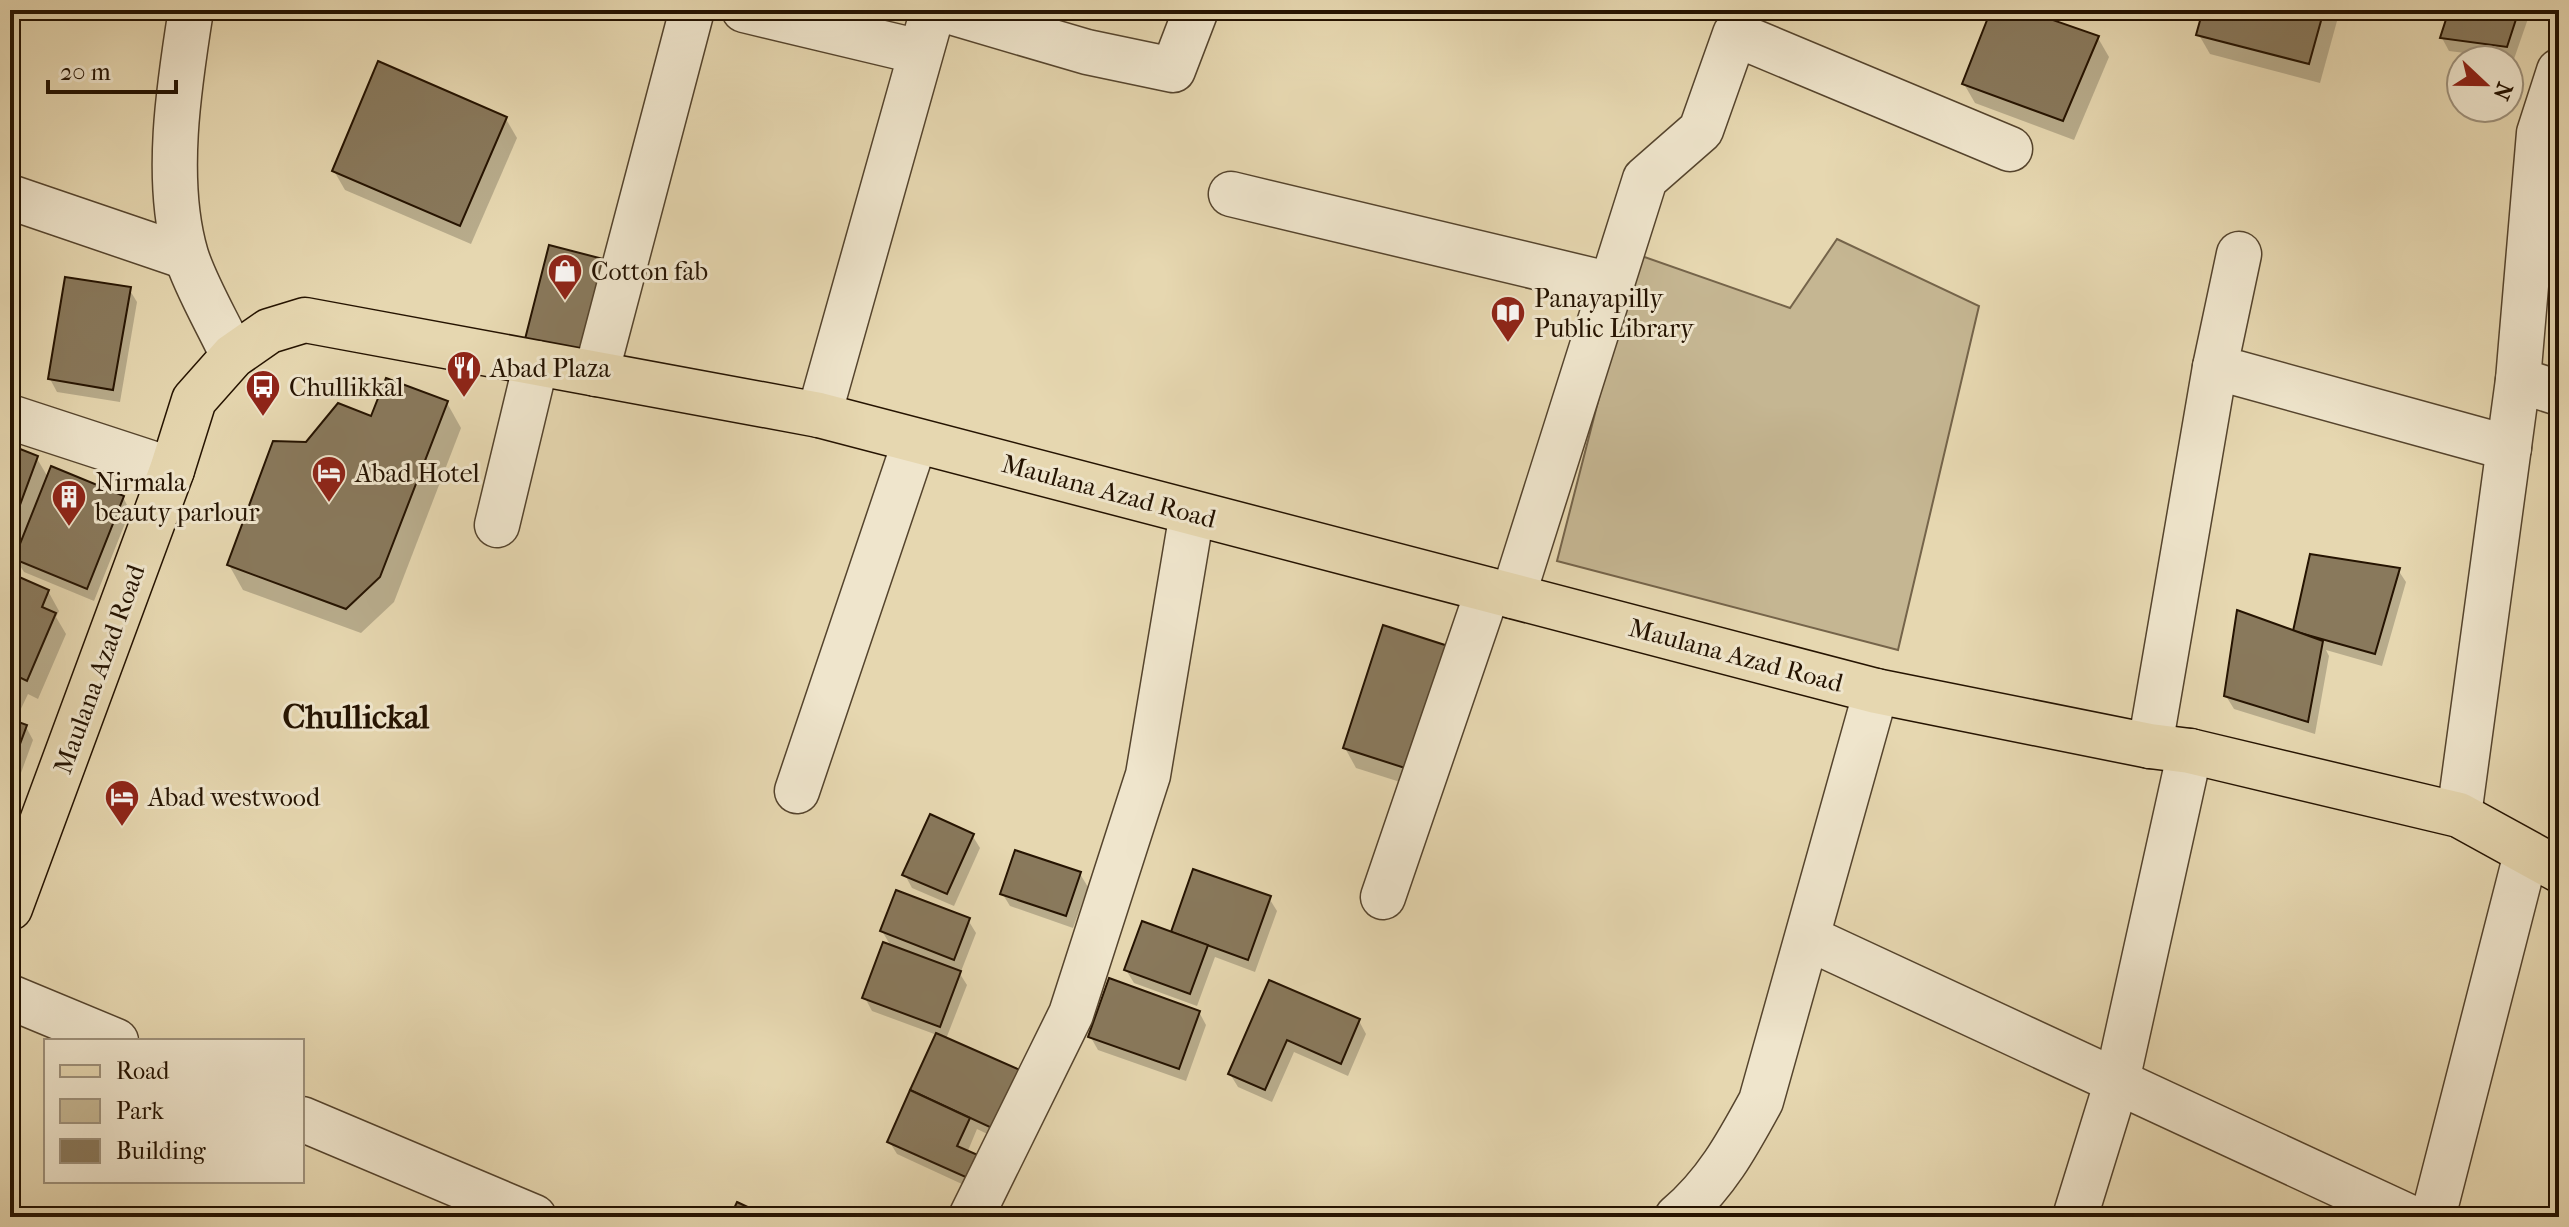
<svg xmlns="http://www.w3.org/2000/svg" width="2569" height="1227" font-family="'IM FELL French Canon',serif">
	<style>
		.green { fill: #c5b692; stroke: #75644a; stroke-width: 2 }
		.shadow { fill: #0003 }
		.building { fill: #89795c; stroke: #251301; stroke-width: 2 }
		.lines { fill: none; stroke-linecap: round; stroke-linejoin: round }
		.minor-casing { stroke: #55442d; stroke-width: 47 }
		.major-casing { stroke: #251301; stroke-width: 47 }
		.minor { stroke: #efe5cc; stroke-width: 44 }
		.major { stroke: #e6d7b0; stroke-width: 44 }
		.labels { text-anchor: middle; stroke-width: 6; stroke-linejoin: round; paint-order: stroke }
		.poi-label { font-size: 26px; fill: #251301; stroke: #efe5cc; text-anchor: start }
		.street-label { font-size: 26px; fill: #251301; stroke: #efe5cc }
		.district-label { font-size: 34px; font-weight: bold; fill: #251301; stroke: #efe5cc }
	</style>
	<rect width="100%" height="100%" fill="#e6d7b0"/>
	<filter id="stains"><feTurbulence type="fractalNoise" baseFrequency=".0025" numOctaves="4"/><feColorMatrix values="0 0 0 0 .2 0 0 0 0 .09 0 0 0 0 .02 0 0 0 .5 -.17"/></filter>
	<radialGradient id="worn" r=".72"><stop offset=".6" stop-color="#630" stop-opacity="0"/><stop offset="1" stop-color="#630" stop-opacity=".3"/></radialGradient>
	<path class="green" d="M1837,239L1979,306L1898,650L1557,561L1636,254L1790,308Z"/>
	<g class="shadow">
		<path d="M1994,10H2018L2098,38L2109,57L2074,140L1975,103L1964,84Z"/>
		<path d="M2205,10H2340L2320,83L2210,54L2199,35Z"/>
		<path d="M2451,10H2531L2514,59L2449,51L2442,38Z"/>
		<path d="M506,119L517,138L471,244L345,190L334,171Z"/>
		<path d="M129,289L137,302L120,402L57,392L50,379Z"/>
		<path d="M447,403L461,428L394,602L361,633L243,590L229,565L307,444Z"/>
		<path d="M10,448L36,457L49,479L123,497L130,511L94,601L24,572L17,561L12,576L48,591L59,611L56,617L66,634L38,699L28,694L19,713L10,709Z"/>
		<path d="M2398,570L2406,582L2382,666L2326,650L2329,656L2315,734L2234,709L2226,696L2295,633Z"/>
		<path d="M1384,628L1419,788L1356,768L1345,748Z"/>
		<path d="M10,721L26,727L33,740L10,803Z"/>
		<path d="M972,835L980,848L954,906L912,888L905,875Z"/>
		<path d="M1080,874L1088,887L1073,928L1010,906L1002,893Z"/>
		<path d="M1269,898L1277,911L1255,972L1215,957L1197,1006L1134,983L1126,970L1172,935Z"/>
		<path d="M968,920L976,933L960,974L967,985L946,1039L1002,1141L977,1129L967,1153L977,1191L897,1154L889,1141L937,1035L872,1011L865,998L892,948L882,931Z"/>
		<path d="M1270,983L1359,1021L1366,1034L1348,1076L1294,1052L1272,1102L1238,1087L1230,1074Z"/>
		<path d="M1199,1012L1206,1025L1186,1081L1098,1050L1090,1036Z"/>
	</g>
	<g class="building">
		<path d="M1991,10H2024L2099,36L2063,121L1962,84Z"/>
		<path d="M2203,10H2324L2309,64L2196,35Z"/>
		<path d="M2449,10H2519L2507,47L2440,38Z"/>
		<path d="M378,61L507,117L460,226L332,171Z"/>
		<path d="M549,245L607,260L582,358L524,343Z"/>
		<path d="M65,277L131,287L113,390L48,379Z"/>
		<path d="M386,378L448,401L380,577L346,609L227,565L273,441L306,442L338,403L371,416Z"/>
		<path d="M10,445L38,456L10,532Z"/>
		<path d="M51,466L124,496L87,589L14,559Z"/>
		<path d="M2310,554L2400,568L2375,654L2293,631Z"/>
		<path d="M10,573L49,590L42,607L56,613L27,681L17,676L10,690Z"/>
		<path d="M2237,610L2323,641L2308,722L2224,696Z"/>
		<path d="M1383,625L1448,646L1408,769L1343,748Z"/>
		<path d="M10,719L27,725L10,771Z"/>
		<path d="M930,814L974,834L947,894L902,875Z"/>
		<path d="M1015,850L1081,872L1066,916L1000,894Z"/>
		<path d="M1193,869L1271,896L1248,960L1171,932Z"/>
		<path d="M896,890L970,918L954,960L880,931Z"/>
		<path d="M1142,921L1208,945L1190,994L1124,970Z"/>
		<path d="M883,942L961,971L940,1027L862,998Z"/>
		<path d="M1109,978L1200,1011L1179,1069L1088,1037Z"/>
		<path d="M1269,980L1360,1019L1341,1064L1287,1040L1265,1090L1228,1074Z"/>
		<path d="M936,1033L1020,1070L994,1129L910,1090Z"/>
		<path d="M910,1090L970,1118L957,1146L980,1156L970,1179L887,1142Z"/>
		<path d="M737,1202L769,1217H730Z"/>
	</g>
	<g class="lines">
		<defs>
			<g id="minor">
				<path d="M191,10C179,85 164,181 186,255C196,287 219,325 233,356"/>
				<path d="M744,10L920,52"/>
				<path d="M944,10L1087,52L1173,70L1196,10"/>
				<path d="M1231,194L1612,285"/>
				<path d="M10,197L186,257"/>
				<path d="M2239,254L2215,367L2509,448"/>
				<path d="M596,374L692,10"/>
				<path d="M2518,380L2559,393"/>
				<path d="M819,415L933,10"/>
				<path d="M10,417L172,470"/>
				<path d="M497,525L536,363"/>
				<path d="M1513,596L1645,179L1701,130L1735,34L2010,149"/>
				<path d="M2150,746L2215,367"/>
				<path d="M797,791L915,441"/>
				<path d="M2459,815L2518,380L2539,133L2559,71"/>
				<path d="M1383,897L1488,590"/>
				<path d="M1808,938L2409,1217"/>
				<path d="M10,997L116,1041"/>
				<path d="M302,1119L534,1217"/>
				<path d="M971,1217L1071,1014L1148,775L1192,513"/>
				<path d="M1677,1217C1716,1184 1737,1145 1761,1101L1876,691"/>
				<path d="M2075,1217L2117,1081L2190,751"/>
				<path d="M2433,1217L2526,854"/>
			</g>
			<path id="major" d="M10,908L172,470L194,400L233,356L269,331L305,320L819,415L1876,691L2150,746L2190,751L2459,815L2559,870"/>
		</defs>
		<use href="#minor" class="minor-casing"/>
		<use href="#major" class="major-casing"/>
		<use href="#minor" class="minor"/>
		<use href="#major" class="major"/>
	</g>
	<defs>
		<symbol id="shop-pin" viewBox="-11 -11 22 30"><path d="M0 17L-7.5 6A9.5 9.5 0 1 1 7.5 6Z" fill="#8f2418" stroke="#efe5cc"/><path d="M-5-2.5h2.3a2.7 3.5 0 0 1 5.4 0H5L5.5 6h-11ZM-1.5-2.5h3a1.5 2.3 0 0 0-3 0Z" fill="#fff"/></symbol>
		<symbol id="library-pin" viewBox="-11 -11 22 30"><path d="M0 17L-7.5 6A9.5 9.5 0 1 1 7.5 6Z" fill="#8f2418" stroke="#efe5cc"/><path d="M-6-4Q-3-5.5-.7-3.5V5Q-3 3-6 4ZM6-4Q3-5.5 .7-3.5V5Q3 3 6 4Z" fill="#fff"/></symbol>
		<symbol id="restaurant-pin" viewBox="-11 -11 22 30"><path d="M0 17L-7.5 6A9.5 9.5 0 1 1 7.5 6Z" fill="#8f2418" stroke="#efe5cc"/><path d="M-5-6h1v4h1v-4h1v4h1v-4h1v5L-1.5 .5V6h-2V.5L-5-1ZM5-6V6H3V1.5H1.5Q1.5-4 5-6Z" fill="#fff"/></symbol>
		<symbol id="bus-pin" viewBox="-11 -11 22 30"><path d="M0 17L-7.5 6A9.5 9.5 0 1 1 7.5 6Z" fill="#8f2418" stroke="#efe5cc"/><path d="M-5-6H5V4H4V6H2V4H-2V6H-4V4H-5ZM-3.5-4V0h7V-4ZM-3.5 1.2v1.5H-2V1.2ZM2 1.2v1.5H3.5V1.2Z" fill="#fff"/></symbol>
		<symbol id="hotel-pin" viewBox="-11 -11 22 30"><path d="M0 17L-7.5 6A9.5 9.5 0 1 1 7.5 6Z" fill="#8f2418" stroke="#efe5cc"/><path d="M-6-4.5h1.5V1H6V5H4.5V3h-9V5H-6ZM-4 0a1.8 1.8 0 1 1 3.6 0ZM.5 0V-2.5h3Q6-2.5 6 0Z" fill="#fff"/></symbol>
		<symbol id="building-pin" viewBox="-11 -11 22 30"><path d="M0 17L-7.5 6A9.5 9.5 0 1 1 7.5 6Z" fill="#8f2418" stroke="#efe5cc"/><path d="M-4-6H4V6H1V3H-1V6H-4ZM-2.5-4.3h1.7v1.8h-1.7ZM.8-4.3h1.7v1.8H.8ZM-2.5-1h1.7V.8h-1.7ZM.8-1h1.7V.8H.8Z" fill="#fff"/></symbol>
	</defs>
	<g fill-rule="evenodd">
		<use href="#shop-pin" x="545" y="251" width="40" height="54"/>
		<use href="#library-pin" x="1488" y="293" width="40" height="54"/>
		<use href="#restaurant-pin" x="444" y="348" width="40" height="54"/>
		<use href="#bus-pin" x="243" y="367" width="40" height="54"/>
		<use href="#hotel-pin" x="309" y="453" width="40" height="54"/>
		<use href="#building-pin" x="49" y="477" width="40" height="54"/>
		<use href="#hotel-pin" x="102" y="777" width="40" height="54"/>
	</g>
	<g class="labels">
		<g class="poi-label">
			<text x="591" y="280">Cotton fab</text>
			<text x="1534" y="307">Panayapilly<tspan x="1534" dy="30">Public Library</tspan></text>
			<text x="490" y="377">Abad Plaza</text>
			<text x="289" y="396">Chullikkal</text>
			<text x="355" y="482">Abad Hotel</text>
			<text x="95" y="491">Nirmala<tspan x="95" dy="30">beauty parlour</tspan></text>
			<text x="148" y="806">Abad westwood</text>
		</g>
		<g class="street-label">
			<text transform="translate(1109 491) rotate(15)" y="9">Maulana Azad Road</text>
			<text transform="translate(1736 655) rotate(15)" y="9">Maulana Azad Road</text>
			<text transform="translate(99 669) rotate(-70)" y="9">Maulana Azad Road</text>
		</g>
		<g class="district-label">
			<text x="356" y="728">Chullickal</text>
		</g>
	</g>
	<rect width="2569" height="1227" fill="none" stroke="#e6d7b0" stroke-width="40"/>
	<rect x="12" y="12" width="2545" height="1203" fill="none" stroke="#251301" stroke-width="4"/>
	<rect x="20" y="20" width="2529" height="1187" fill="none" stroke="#251301" stroke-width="2"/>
	<rect x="44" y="1039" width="260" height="144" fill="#efe5cc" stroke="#9e917b" stroke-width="2"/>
	<rect x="60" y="1065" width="40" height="12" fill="#e6d7b0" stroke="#9e917b" stroke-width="2"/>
	<text x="116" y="1079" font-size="24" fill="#251301">Road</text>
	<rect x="60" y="1099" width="40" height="24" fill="#c5b692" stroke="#9e917b" stroke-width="2"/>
	<text x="116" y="1119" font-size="24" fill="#251301">Park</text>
	<rect x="60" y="1139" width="40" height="24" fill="#89795c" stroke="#9e917b" stroke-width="2"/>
	<text x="116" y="1159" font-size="24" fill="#251301">Building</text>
	<g transform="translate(2485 84) rotate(112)"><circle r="38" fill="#efe5cc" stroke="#9e917b" stroke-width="2"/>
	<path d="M0-6L14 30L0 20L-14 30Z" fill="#8f2418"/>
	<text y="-12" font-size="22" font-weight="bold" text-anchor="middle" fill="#251301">N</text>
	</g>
	<path d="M48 80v12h128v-12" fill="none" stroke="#251301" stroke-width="4"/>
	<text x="60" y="80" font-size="24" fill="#251301" stroke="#efe5cc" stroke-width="6" paint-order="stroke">20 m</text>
	<rect width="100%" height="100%" filter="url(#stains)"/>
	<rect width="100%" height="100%" fill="url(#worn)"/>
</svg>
